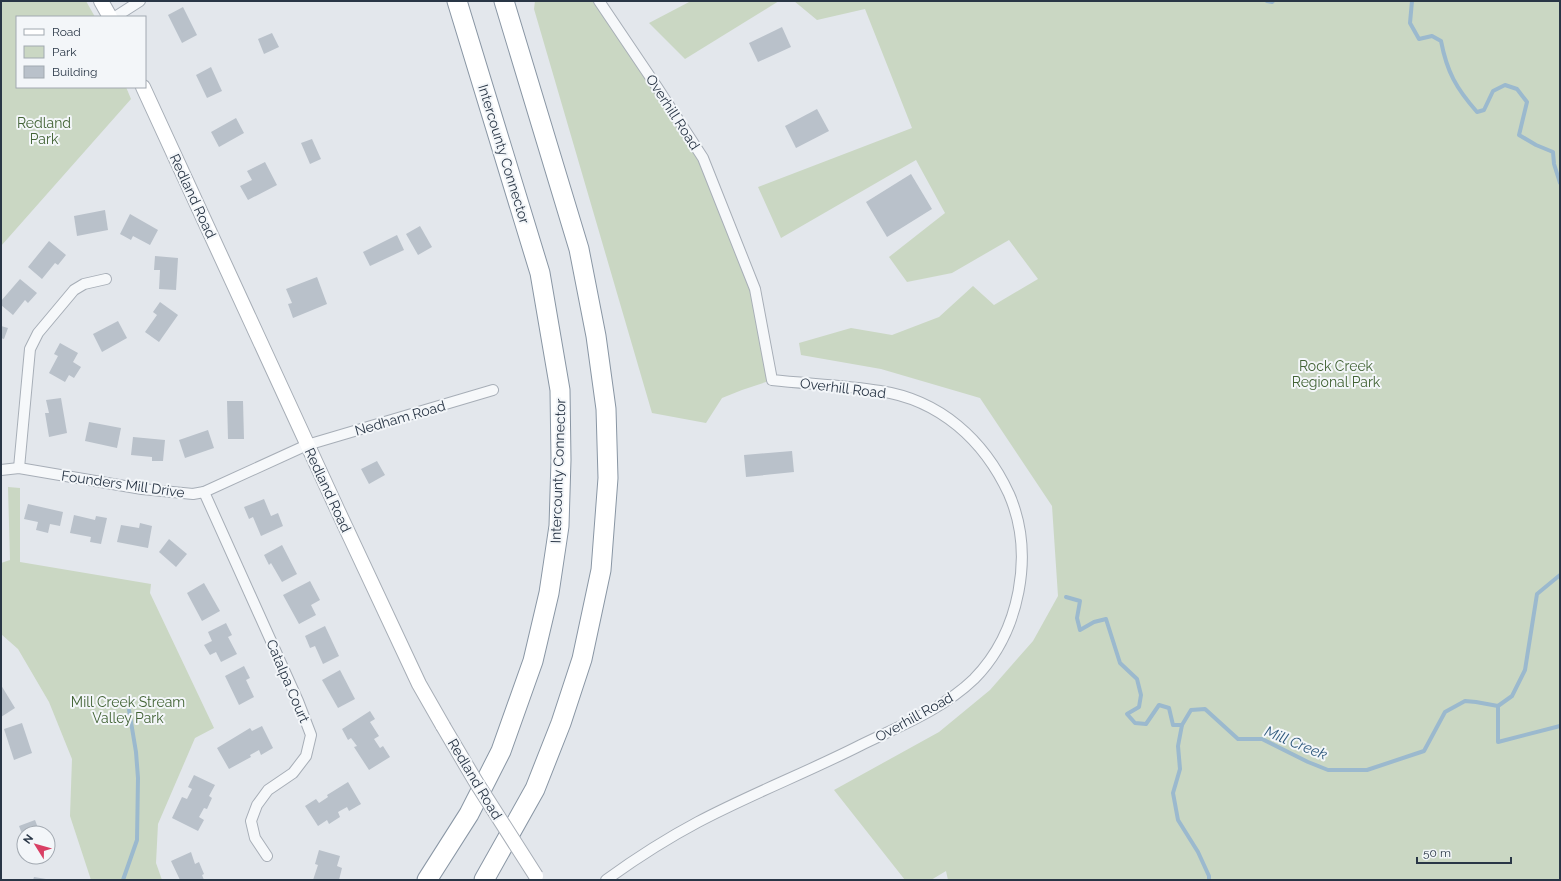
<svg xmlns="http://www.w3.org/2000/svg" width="1561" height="881" font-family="Raleway,sans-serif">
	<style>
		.green { fill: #cad7c3 }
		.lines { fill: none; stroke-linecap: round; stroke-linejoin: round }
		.stream { stroke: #9bb9ce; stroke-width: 4 }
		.building { fill: #b9c1ca }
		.street-casing { stroke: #a7aeb7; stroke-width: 12 }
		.secondary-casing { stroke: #a7aeb7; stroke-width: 16 }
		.highway-casing { stroke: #8996a4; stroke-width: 21 }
		.street { stroke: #f6f8fa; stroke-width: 10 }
		.secondary { stroke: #fff; stroke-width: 14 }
		.highway { stroke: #fff; stroke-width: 19 }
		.secondary-bridge-casing { stroke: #a7aeb7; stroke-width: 16; stroke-linecap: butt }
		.secondary-bridge { stroke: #fff; stroke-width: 14 }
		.labels { text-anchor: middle; stroke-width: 4; stroke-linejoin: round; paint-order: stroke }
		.street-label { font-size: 14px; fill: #293646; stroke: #f3f6f9 }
		.park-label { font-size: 14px; fill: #426335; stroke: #f3f6f9 }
		.water-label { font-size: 15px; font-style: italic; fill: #2f597d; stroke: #f3f6f9 }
	</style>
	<rect width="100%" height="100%" fill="#e3e7ec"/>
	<g class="green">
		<path d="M1,1H86L95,17H17V87H126L131,99L1,246Z"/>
		<path d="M535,1H599L703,158L755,289L772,380L742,390L722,398L706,423L652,413L534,9Z"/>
		<path d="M691,1H779L685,59L649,23Z"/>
		<path d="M794,1H1560V880H948L946,871L931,880H905L834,790L939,732L990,690L1033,641L1058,596L1052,506L980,398L881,369L801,355L799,343L851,328L892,335L939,317L973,286L994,305L1038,279L1009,240L952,273L907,282L889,257L945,213L916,160L781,238L758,187L912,128L865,9L817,20Z"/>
		<path d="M8,487L20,488V562L151,584L150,593L214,728L195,738L158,824L156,863L162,880H91L70,816L72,759L49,702L18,649L1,634V563L10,560Z"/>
	</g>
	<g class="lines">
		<g class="stream">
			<path d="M1267,1L1272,2L1273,1"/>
			<path d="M1412,1L1410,23L1419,39L1432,36L1441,41C1447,72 1456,88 1477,112L1484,110L1493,91L1505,85L1517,89L1527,102L1519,135L1536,145L1553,152L1554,164L1560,183"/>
			<path d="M1066,597L1080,601L1077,618L1080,630L1094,622L1106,619L1120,663L1137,679L1141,695L1139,707L1127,714L1135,723L1146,724L1159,705L1169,708L1173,725H1182"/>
			<path d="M1498,706V742L1560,726"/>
			<path d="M123,880L137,840L138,778L136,752L129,710"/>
			<path d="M1209,880V876L1198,852L1178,820L1173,793L1180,769L1178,746L1182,725L1191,710L1205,709L1238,739H1262L1308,762L1328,770H1367L1424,751L1445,712L1465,701L1476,702L1498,706L1512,696L1525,670L1537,594L1560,575"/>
		</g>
	</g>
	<g class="building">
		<path d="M183,7L197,35L182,43L168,15Z"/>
		<path d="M782,27L791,47L758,62L749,43Z"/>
		<path d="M272,33L279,47L264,54L258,39Z"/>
		<path d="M211,67L222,91L207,98L196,75Z"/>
		<path d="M817,109L829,131L796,148L785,126Z"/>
		<path d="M236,118L244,133L219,147L211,132Z"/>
		<path d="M312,139L321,159L310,164L301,143Z"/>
		<path d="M265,162L277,185L248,200L240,186L252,180L247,171Z"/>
		<path d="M911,174L932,209L887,237L866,202Z"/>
		<path d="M105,210L108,230L77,236L74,216Z"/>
		<path d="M130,214L158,230L150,245L133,236L131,240L120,234Z"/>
		<path d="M420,226L432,247L418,255L406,234Z"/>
		<path d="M397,235L404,250L370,266L363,252Z"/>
		<path d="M49,241L66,255L58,265L55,263L42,279L28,267Z"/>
		<path d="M155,256L178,258L176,290L159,289L160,270H154Z"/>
		<path d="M317,277L327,304L293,318L288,304L292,303L286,289Z"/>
		<path d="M20,279L37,293L28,303L25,300L13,315L1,305V301Z"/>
		<path d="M160,302L178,315L159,342L145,332L157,315L153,312Z"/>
		<path d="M118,321L127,338L102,352L93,334Z"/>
		<path d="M1,326L8,328L4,339L1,338Z"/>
		<path d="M60,343L78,353L73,362L81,367L74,378L69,375L65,382L49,373L58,356L54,354Z"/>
		<path d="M61,398L67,433L49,437L45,413H49L46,400Z"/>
		<path d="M227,401H243L244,439H228Z"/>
		<path d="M89,422L121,428L117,448L85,441Z"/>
		<path d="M208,430L214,448L185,458L179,440Z"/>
		<path d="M133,437L165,440L163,461H152V457L131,455Z"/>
		<path d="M792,451L794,472L746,477L744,455Z"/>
		<path d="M377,461L385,475L369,484L361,469Z"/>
		<path d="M264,499L271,516L278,513L283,526L261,536L253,517L249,519L244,507Z"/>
		<path d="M28,504L63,512L60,526L50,524L48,533L36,530L38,522L24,519Z"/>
		<path d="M74,515L95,520L96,516L107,518L101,544L90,542L91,537L70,533Z"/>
		<path d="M140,523L152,526L148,548L117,542L121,525L139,528Z"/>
		<path d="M169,539L187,554L176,567L159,552Z"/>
		<path d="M282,545L297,574L282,582L271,563L269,565L264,555Z"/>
		<path d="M310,581L320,600L311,605L316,615L299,624L283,595Z"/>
		<path d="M204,583L220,611L202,621L187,593Z"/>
		<path d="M226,623L232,635L228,637L237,654L221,662L216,652L210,655L204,645L212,641L208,632Z"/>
		<path d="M325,626L339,656L323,664L315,646L310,648L305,636Z"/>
		<path d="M244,666L250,678L246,680L254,697L239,705L225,676Z"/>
		<path d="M340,670L355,699L338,708L322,680Z"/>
		<path d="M1,685L15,708L1,717Z"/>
		<path d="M370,711L375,719L370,722L379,736L374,739L380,748L383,746L390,757L369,770L354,747L357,746L351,738L348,740L342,729Z"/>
		<path d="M22,723L32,753L14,760L4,729Z"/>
		<path d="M262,726L273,748L261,755L259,750L250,755L251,757L229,769L217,748L250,728L252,731Z"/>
		<path d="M194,775L215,785L209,796L212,798L207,809L204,808L199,817L204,820L198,831L172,818L182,797L187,799L192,789L188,787Z"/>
		<path d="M348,782L361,804L349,811L347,807L338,812L340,817L329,824L327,820L318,826L305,806L316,799L319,803L328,797L327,795Z"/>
		<path d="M35,820L40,833H24V839L19,826Z"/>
		<path d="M48,836L54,852L48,854Z"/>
		<path d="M319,850L340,856L337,866L342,868L339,880H313L318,865L315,864Z"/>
		<path d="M191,852L195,864L199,862L204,874L202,875L204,880H180L171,861Z"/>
		<path d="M31,857H40L32,860Z"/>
		<path d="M34,877L46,879V880H33Z"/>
	</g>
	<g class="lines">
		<defs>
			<g id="street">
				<path d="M599,1L657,87L703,158L755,289L772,380C808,384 845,385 880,391C940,400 984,440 1009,494C1035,554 1020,632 974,679C943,709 900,726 861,745C808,772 751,794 698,822C666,839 635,859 606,880"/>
				<path d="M115,17L140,1"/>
				<path d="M19,468L30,349L38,333L74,290L84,284L106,279"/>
				<path d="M1,470L19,468L142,489L193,494L204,492L307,445L493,390"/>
				<path d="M204,492L298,701L311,735L306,756L293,773L268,790L257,805L251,821L255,838L267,856"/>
			</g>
			<g id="secondary">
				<path d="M101,1L110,17"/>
				<path d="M143,87L338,511L419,684L443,726"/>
			</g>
			<g id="highway">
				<path d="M427,880L469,814L501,751L533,661L549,593L559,526L561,460L560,390L540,273L457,1"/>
				<path d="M484,880L535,789L561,723L582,659L601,570L608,478L606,409L596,336L579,249L504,1"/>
			</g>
		</defs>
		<use href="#street" class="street-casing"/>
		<use href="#secondary" class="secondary-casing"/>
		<use href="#highway" class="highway-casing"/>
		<use href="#street" class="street"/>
		<use href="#secondary" class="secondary"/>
		<use href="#highway" class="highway"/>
		<defs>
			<path id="secondary-bridge" d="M443,726L476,782L536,876"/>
		</defs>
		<use href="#secondary-bridge" class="secondary-bridge-casing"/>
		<use href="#secondary-bridge" class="secondary-bridge"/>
	</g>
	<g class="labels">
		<g class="street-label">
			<text transform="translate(673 112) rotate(57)" y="5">Overhill Road</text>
			<text transform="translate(504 154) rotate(73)" y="5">Intercounty Connector</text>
			<text transform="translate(193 196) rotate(65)" y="5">Redland Road</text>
			<text transform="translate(843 388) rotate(7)" y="5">Overhill Road</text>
			<text transform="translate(400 418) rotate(-16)" y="5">Nedham Road</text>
			<text transform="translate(558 471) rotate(-88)" y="5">Intercounty Connector</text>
			<text transform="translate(123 484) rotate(8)" y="5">Founders Mill Drive</text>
			<text transform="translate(328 490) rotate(65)" y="5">Redland Road</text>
			<text transform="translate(288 681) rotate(67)" y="5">Catalpa Court</text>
			<text transform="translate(914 717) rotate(-29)" y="5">Overhill Road</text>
			<text transform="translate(475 779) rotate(59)" y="5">Redland Road</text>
		</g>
		<g class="park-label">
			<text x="44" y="128">Redland<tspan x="44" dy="16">Park</tspan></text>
			<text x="1336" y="371">Rock Creek<tspan x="1336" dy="16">Regional Park</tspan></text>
			<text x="128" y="707">Mill Creek Stream<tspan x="128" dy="16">Valley Park</tspan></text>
		</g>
		<g class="water-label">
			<text transform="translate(1296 743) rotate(22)" y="5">Mill Creek</text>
		</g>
	</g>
	<rect width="1561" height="881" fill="none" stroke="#293646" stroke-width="4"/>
	<rect x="16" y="16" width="130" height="72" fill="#f3f6f9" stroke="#a2a9b1"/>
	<rect x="24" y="29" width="20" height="6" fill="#ffffff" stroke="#a2a9b1"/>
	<text x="52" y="36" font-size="12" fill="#293646">Road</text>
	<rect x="24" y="46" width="20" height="12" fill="#cad7c3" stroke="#a2a9b1"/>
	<text x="52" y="56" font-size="12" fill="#293646">Park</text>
	<rect x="24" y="66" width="20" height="12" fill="#b9c1ca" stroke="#a2a9b1"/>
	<text x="52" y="76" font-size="12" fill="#293646">Building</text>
	<g transform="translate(36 845) rotate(307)"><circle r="19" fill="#f3f6f9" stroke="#a2a9b1"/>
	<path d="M0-3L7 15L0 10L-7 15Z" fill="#d93f64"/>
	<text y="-6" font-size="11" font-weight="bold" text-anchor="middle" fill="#293646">N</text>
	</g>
	<path d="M1417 857v6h94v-6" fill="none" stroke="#293646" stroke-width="2"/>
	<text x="1423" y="857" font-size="12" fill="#293646" stroke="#f3f6f9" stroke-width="3" paint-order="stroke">50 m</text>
</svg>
